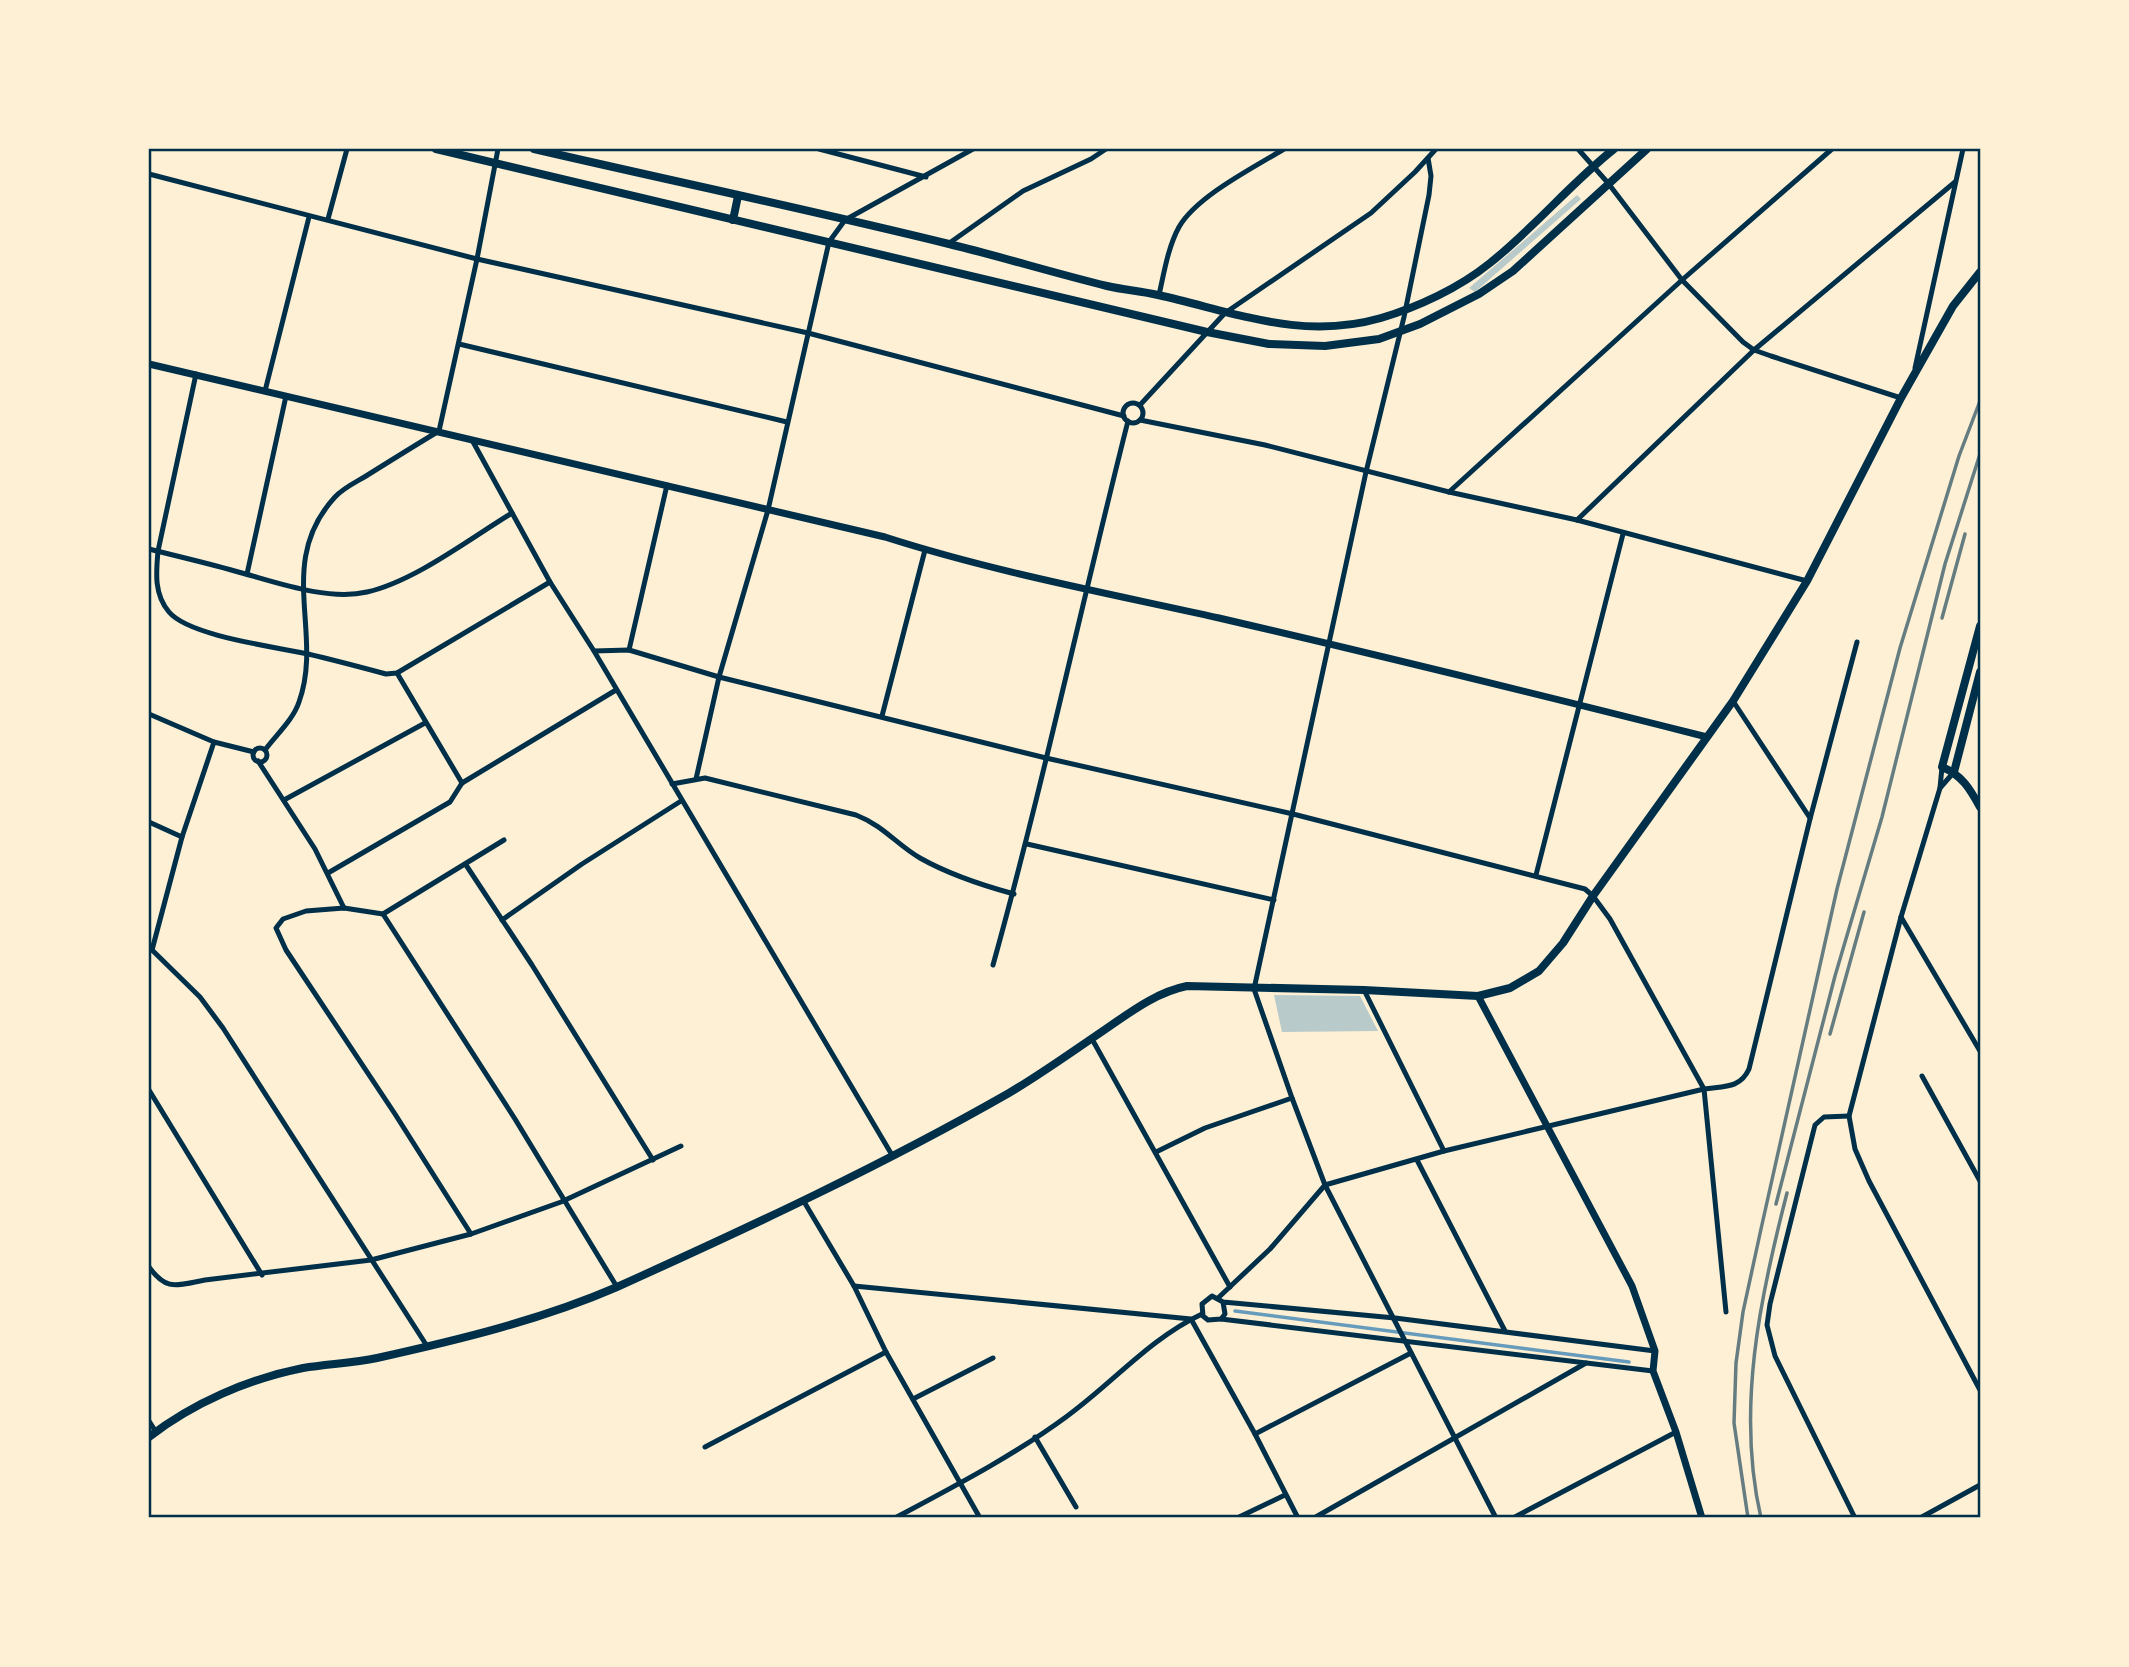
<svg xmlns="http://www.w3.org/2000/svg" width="2129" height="1667" font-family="'Roboto Condensed',sans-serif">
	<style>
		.green { fill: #b9caca }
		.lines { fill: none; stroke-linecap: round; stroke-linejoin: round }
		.stream { stroke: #669bbc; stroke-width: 3.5 }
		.minor { stroke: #003049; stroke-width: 5 }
		.tertiary { stroke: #003049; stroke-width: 7 }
		.secondary { stroke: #003049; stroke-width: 8 }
		.rail { stroke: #657d81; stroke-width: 3.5 }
		.neatline { fill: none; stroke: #003049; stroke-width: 2.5 }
	</style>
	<rect width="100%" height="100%" fill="#fdf0d5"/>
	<g class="green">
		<path d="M1577,195L1581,199L1475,292L1469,288Z"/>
		<path d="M1274,995L1360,996L1378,1031L1282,1032Z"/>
	</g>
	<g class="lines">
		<path class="stream" d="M1235,1311L1629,1362"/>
		<g class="minor">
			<path d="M819,149L926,177"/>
			<path d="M1578,149L1608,183L1682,280L1743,342L1754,350L1771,356L1901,398"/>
			<path d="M1428,158L1431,176L1429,195L1404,317L1366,472L1254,989L1292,1098L1325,1185L1496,1518"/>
			<path d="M149,174L477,259L808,333L1124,416"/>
			<path d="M328,219L347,149"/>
			<path d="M948,244L1023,191L1091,159L1106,149"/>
			<path d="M1159,295C1164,273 1168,247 1179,227C1197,196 1253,168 1284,149"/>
			<path d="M459,344L787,422"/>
			<path d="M1915,368L1963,149"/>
			<path d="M196,374L158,551C156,573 154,594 169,612C189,636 276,647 308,654C334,660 360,667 386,674L397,673L550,582"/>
			<path d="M265,391L309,217"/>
			<circle cx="1133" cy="413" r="10"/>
			<path d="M1140,405L1225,313L1371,213L1415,172L1436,149"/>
			<path d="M1140,420L1265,445L1449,492L1577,520L1807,581"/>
			<path d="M472,440L550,582L594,651L892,1155"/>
			<path d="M1449,492L1682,280L1832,149"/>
			<path d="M1577,520L1754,350L1955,182"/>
			<path d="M149,549C180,557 211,564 242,573C278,583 329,601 367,592C415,581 469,539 512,513"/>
			<path d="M247,574L286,396"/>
			<path d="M629,650L667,485"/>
			<path d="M594,651L629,650L719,677L1046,758L1293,814L1585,889L1593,896L1610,919L1704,1089L1726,1312"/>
			<path d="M397,673L462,783"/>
			<path d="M1733,701L1810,818"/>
			<path d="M149,714L214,742L254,752"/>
			<path d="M882,716L925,550"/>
			<circle cx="260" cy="755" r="7"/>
			<path d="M265,750C276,735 293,720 299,702C324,633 275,562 335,497C343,488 356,482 366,476C390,461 414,446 439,431L477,259L498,149"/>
			<path d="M258,761L315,849L344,908"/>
			<path d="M1942,767L1940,788L1901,917L1849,1116L1855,1149L1869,1181L1980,1390"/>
			<path d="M696,779L719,677L768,510L829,242L845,220L973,149"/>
			<path d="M462,783L616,690"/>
			<path d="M672,784L705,778L856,815C884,826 896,844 920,858C950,875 981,885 1014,894"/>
			<path d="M1940,788L1954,772"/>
			<path d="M284,800L425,723"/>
			<path d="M149,822L182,837"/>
			<path d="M1027,844L1274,900"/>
			<path d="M466,865L532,965L653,1160"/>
			<path d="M328,873L450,802L462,783"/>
			<path d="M1536,875L1623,534"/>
			<path d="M383,914L515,1119L617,1287"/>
			<path d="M1901,917L1980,1051"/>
			<path d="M502,920L582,864L681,801"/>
			<path d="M149,947L200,997L223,1028L427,1346"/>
			<path d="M152,950L182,837L214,742"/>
			<path d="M993,965C1043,785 1082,602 1128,421"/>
			<path d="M1364,990L1444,1151"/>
			<path d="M1092,1039L1230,1287"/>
			<path d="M1922,1076L1980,1181"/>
			<path d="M149,1090L262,1275"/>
			<path d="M1849,1116L1824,1117L1815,1125L1770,1304L1767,1325L1775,1356L1855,1518"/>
			<path d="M1156,1152L1205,1128L1292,1098"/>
			<path d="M1417,1160L1505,1331"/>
			<path d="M803,1200L854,1286L886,1352L980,1518"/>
			<path d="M471,1234L395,1114L286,950L276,928L283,919L306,911L344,908L383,914L504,840"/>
			<path d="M149,1267C167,1292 177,1285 205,1280L371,1260L471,1234L561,1202L681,1146"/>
			<path d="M854,1286L1191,1319L1255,1434L1298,1518"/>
			<path d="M1218,1298L1270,1249L1325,1185L1444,1151L1704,1089C1723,1086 1740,1089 1749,1069L1810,819L1857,642"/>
			<path d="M1223,1302L1225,1314L1221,1319L1208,1320L1203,1316L1202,1304L1212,1296L1223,1302L1395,1318L1655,1351"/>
			<path d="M1221,1319L1653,1371"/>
			<path d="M913,1399L993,1358"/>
			<path d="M149,1421L156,1432"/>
			<path d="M1255,1434L1411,1353"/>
			<path d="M1035,1437L1076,1507"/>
			<path d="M705,1447L886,1352"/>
			<path d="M895,1518C953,1487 1013,1456 1066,1417C1113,1383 1149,1339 1202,1314"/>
			<path d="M1237,1518L1285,1495"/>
			<path d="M1314,1518L1586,1363"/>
			<path d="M1513,1518L1676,1432"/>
			<path d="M1920,1518L1980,1485"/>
		</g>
		<g class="tertiary">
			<path d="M149,364L885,537C994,572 1107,593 1219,618C1382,656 1545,696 1707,737"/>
			<path d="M1478,996L1632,1286L1655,1351L1653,1371L1676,1432L1702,1518"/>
		</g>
		<g class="secondary">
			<path d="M436,149L1207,332L1269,344L1325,346L1379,339L1420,324L1479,294L1513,271L1647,149"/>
			<path d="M534,149C672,181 811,210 949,244C1002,257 1054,273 1107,286C1124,290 1141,291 1158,295C1235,312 1301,341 1381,318C1418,307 1459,288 1490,263C1534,228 1570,184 1614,149"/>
			<path d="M733,220L738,196"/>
			<path d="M1980,626L1942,767C1962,775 1970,789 1980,807"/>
			<path d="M1954,772L1980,672"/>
			<path d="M149,1437C193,1403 248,1379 303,1368C328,1364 353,1363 377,1358C458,1340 541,1320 617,1287C750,1227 883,1165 1009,1093C1038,1076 1066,1056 1094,1037C1123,1018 1152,993 1187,986L1364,990L1478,996L1510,988L1539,971L1563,943L1593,896L1733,701L1807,581L1901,398L1953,306L1980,272"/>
		</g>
		<g class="rail">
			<path d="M1942,618L1965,534"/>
			<path d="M1830,1034L1864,912"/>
			<path d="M1776,1204L1835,976L1882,817L1945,564L1980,454"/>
			<path d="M1748,1518L1734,1423L1736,1363L1743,1312L1761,1229L1837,889L1900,648L1959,456L1980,401"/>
			<path d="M1761,1518C1736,1410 1760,1297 1787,1193"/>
		</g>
	</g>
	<rect width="2129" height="1667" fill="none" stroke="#fdf0d5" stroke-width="301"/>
	<rect x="150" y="150" width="1829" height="1366" class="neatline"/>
</svg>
